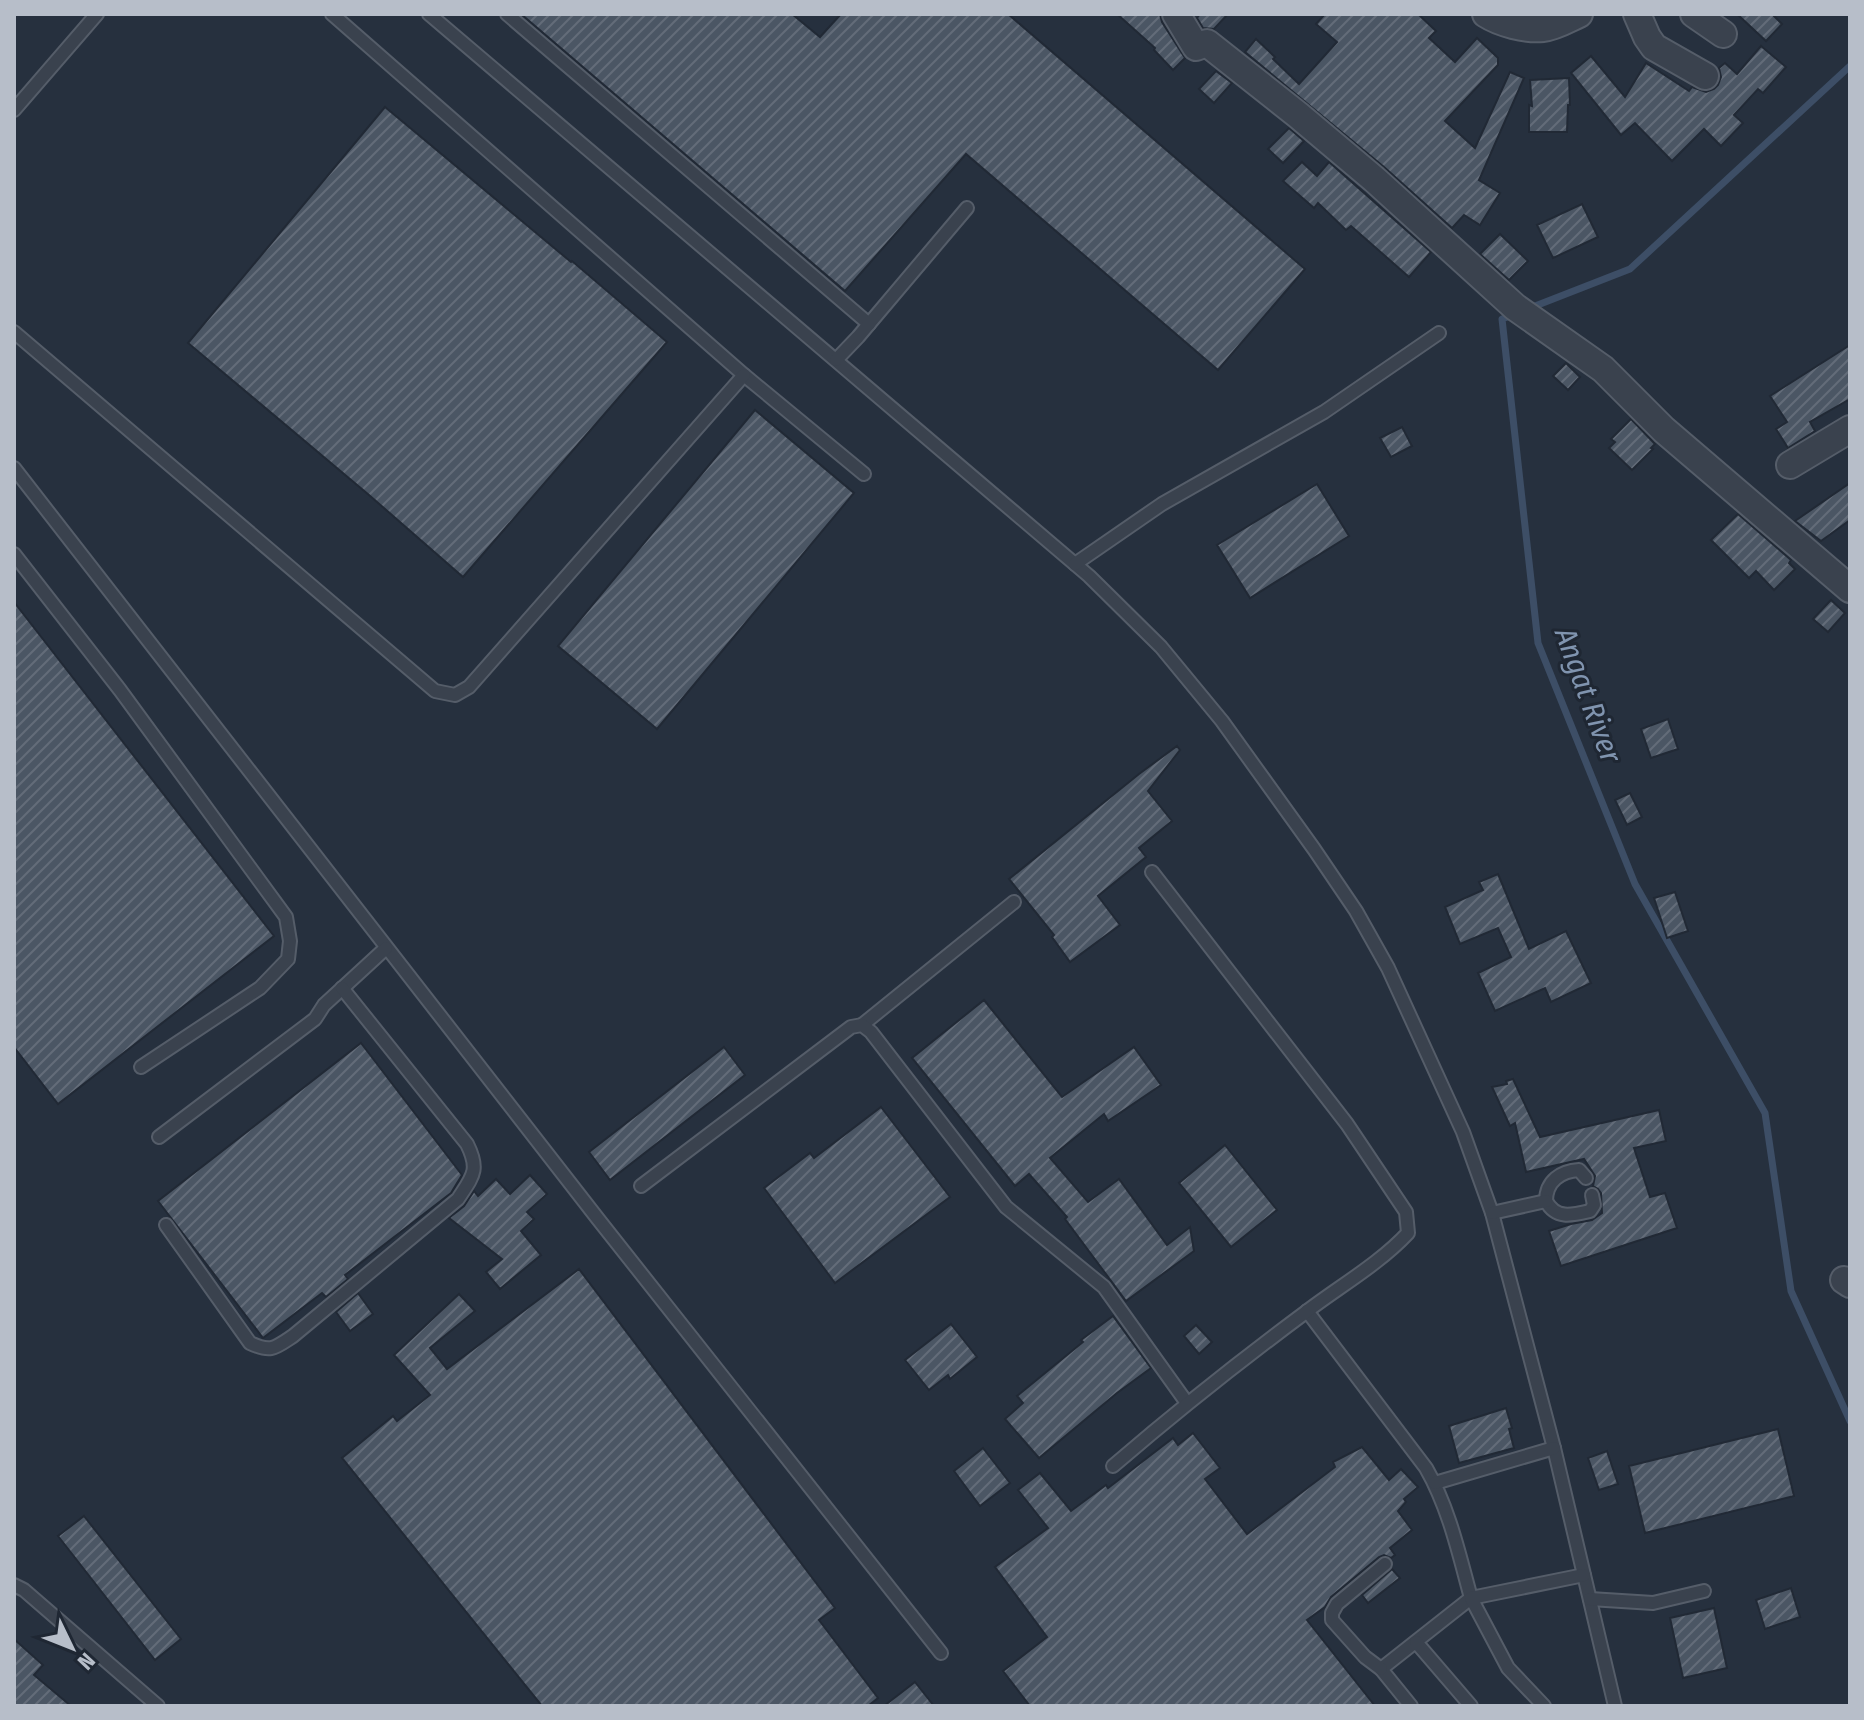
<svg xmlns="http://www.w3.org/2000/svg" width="1864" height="1720" font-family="'Fira Sans Condensed',sans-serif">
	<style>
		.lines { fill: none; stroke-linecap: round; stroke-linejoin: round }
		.stream { stroke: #3d4e66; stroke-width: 7 }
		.building { fill: url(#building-hatch); stroke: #212935; stroke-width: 2 }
		.service-casing { stroke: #555d69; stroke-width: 16 }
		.minor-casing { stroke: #555d69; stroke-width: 30 }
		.service { stroke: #3a424e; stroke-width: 12 }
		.minor { stroke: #3a424e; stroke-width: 26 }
		.labels { text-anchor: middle; stroke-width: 6; stroke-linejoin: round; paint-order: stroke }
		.water-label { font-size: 30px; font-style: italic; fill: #8094af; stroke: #1f2733 }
	</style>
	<defs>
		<pattern id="building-hatch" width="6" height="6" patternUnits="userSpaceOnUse" patternTransform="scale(2)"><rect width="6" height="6" fill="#4b5664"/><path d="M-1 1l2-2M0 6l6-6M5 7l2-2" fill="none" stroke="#636c79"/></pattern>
	</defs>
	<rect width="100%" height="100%" fill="#26303e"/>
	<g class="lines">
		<g class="stream">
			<path d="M1530,308L1630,269L1850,66"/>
			<path d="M1515,314L1502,319L1538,643L1635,884L1765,1113L1791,1291L1850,1421"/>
		</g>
	</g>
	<g class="building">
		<path d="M521,14H792L820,37L841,14H1008L1305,269L1218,370L966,154L845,291Z"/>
		<path d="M1117,14H1160L1162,22L1185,58L1173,70L1154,50L1155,48Z"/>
		<path d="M1200,14H1228L1214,29L1203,28L1197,18Z"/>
		<path d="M1325,14H1418L1436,31L1429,38L1455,62L1477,38L1498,58V65L1445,121L1475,148L1510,72L1524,78L1479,180L1500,193L1480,225L1464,215L1452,228L1384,167L1245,52L1256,39L1275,57L1273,59L1299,84L1337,42L1316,24Z"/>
		<path d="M1737,14H1772L1782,24L1766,41Z"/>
		<path d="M1761,46L1786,67L1763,93L1758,89L1734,115L1743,123L1721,146L1704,129L1672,161L1635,123L1621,135L1571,73L1591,56L1625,97L1646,63L1689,91L1692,87L1706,92L1714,89L1718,85L1721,77L1719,68L1725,63L1737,74Z"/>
		<path d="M1216,71L1232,83L1214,103L1199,89Z"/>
		<path d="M1569,78L1570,105H1568L1567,132H1529V105L1532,106L1530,80Z"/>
		<path d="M385,107L571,262L572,261L667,342L463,577L369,495L188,343Z"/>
		<path d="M1289,128L1304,141L1283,163L1268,149Z"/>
		<path d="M1302,162L1317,176L1329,162L1431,252L1409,277L1351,226L1346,230L1318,203L1314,208L1283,181Z"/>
		<path d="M1582,204L1598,237L1553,258L1537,225Z"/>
		<path d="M1500,234L1528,261L1509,280L1480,254Z"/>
		<path d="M1850,345V399L1810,422L1815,431L1788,448L1776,429L1787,422L1770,396Z"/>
		<path d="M1566,363L1580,377L1568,390L1553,376Z"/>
		<path d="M755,410L854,493L657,729L558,646Z"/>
		<path d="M1631,419L1655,444L1651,448L1653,449L1632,470L1609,448L1615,442L1611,439Z"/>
		<path d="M1402,427L1412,446L1391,457L1380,438Z"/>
		<path d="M1850,483V520L1821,541L1795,521Z"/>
		<path d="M1317,484L1349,536L1250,598L1217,545Z"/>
		<path d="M1738,514L1791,560L1789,563L1795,569L1774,590L1756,571L1749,578L1711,540Z"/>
		<path d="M1831,600L1845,613L1828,632L1813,619Z"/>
		<path d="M14,602L274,936L58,1104L14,1047Z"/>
		<path d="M1668,719L1678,749L1651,758L1641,729Z"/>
		<path d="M1177,746L1180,750L1148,791L1172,821L1139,848L1146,857L1098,896L1120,925L1070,962L1052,937L1054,935L1009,879L1139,774Z"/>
		<path d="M1630,793L1642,817L1627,825L1615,800Z"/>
		<path d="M1498,874L1529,949L1566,931L1591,983L1551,1002L1545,988L1495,1011L1478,973L1511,957L1498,928L1460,944L1445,907L1483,890L1479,882Z"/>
		<path d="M1675,892L1688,931L1667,938L1654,898Z"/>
		<path d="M984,1000L1062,1097L1134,1047L1161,1085L1108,1121L1104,1114L1050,1158L1088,1202L1119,1179L1167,1245L1190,1227L1194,1251L1126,1301L1065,1219L1067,1217L1029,1174L1015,1186L912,1058Z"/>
		<path d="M361,1043L462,1175L451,1193L345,1275L348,1279L326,1297L322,1293L263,1338L158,1201Z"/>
		<path d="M724,1047L745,1075L610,1180L589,1152Z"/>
		<path d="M1513,1079L1540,1137L1659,1110L1666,1141L1634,1148L1650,1197L1665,1193L1677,1228L1561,1266L1549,1231L1571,1224L1592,1220L1602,1213L1601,1193L1598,1189L1593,1186L1595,1176L1584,1159L1526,1172L1515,1123L1510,1126L1492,1087L1507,1084L1506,1081Z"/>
		<path d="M881,1107L950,1197L835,1283L764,1188L810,1153L814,1158Z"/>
		<path d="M1225,1145L1277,1210L1231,1247L1179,1183Z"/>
		<path d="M530,1175L547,1194L527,1212L534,1219L521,1231L541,1255L500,1289L486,1272L502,1259L449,1218L464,1206L474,1191L478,1196L496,1179L510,1194Z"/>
		<path d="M579,1269L835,1608L819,1620L878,1698L868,1706H542L342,1458L393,1416L397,1421L430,1395L394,1355L459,1294L475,1311L430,1348L447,1369Z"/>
		<path d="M358,1293L373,1314L350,1331L336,1312Z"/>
		<path d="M1113,1316L1151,1368L1117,1393L1039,1458L1005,1419L1023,1403L1017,1396L1083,1342L1081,1340Z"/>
		<path d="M951,1324L977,1357L950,1379L948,1375L929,1390L905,1360Z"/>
		<path d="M1196,1325L1212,1342L1199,1354L1184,1336Z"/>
		<path d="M1506,1408L1512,1428L1509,1429L1514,1448L1459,1463L1449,1426Z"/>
		<path d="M1778,1429L1794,1496L1645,1533L1629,1466Z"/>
		<path d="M1193,1433L1220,1468L1205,1479L1247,1534L1335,1467L1333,1462L1362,1447L1389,1480L1401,1469L1418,1487L1404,1499L1406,1502L1398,1511L1412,1530L1390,1548L1395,1555L1391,1558L1384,1555L1379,1557L1331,1597L1325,1607L1307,1620L1375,1706H1030L1003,1671L1047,1637L995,1567L1048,1528L1018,1490L1040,1473L1071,1511L1106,1485L1108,1488L1173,1438L1178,1445Z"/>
		<path d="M983,1448L1010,1483L980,1506L954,1471Z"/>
		<path d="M1607,1451L1618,1484L1599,1490L1588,1458Z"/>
		<path d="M84,1516L181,1639L155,1660L58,1536Z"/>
		<path d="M1392,1569L1400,1578L1368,1603L1362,1595Z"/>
		<path d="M1791,1588L1800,1617L1765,1629L1756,1600Z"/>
		<path d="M1714,1608L1727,1668L1683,1678L1670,1618Z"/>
		<path d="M14,1639L43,1665L34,1675L71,1706H14Z"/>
		<path d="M915,1682L934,1706H884Z"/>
	</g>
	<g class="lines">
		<defs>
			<g id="service">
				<path d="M332,14L744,375L864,474"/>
				<path d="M429,14L1089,576L1161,647L1222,721L1314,849L1356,911L1388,968L1463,1132L1492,1213L1554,1448L1615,1706"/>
				<path d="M507,14L869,324"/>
				<path d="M14,110L97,14"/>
				<path d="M14,332L435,691L455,695L469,687L744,375"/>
				<path d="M836,360L858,337L967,208"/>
				<path d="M14,468L598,1219L941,1653"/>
				<path d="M14,554L120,690L286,917L290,941L288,959L260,988L141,1067"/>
				<path d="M1075,564L1162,504L1324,412L1439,333"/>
				<path d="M862,1025L1014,902"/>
				<path d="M159,1137L315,1019L324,1005L386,948"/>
				<path d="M1586,1178L1579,1170C1561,1171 1546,1181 1546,1201C1556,1220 1573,1215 1590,1211L1594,1205L1592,1195"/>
				<path d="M641,1186L851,1027L862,1025L871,1032L1006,1207L1104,1287L1187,1403"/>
				<path d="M1492,1213L1546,1201"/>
				<path d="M166,1225L250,1343C271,1353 275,1348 293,1336L458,1199C473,1176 480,1170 467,1144L342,988"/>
				<path d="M1307,1311L1426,1468C1449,1508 1459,1554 1471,1598L1381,1669L1411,1706"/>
				<path d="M1113,1466C1176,1412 1240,1361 1306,1312C1340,1286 1379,1264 1408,1233L1406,1212L1347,1124L1152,872"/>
				<path d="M1435,1483L1554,1448"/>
				<path d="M14,1585L24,1590L158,1706"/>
				<path d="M1590,1599L1653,1603L1704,1591"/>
				<path d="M1416,1642L1471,1706"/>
				<path d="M1381,1669L1365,1657L1332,1620V1613L1337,1604L1385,1564"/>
				<path d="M1544,1706L1508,1668L1471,1598L1584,1575"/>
			</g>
			<g id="minor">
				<path d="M1176,14L1196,47L1207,43L1298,115L1374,179L1515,307L1603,369L1664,430L1850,589"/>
				<path d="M1486,14C1500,23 1526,30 1543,28C1555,27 1568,19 1579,14"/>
				<path d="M1637,14L1647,37L1654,47L1705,76"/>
				<path d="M1694,14L1723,34"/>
				<path d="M1790,465L1850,429"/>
				<path d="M1844,1280L1850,1284"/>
			</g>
		</defs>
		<use href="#service" class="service-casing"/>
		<use href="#minor" class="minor-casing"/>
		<use href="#service" class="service"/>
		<use href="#minor" class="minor"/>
	</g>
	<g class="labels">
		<g class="water-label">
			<text transform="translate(1588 695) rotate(70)" y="10">Angat River</text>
		</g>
	</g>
	<rect width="1864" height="1720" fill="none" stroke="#b7bec9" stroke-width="32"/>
	<g transform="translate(72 1648) rotate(133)" stroke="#1f2733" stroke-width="6" paint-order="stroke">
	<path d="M0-6L14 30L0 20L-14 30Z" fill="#b7bec9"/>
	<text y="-12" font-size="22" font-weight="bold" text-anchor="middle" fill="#b7bec9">N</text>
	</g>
</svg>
